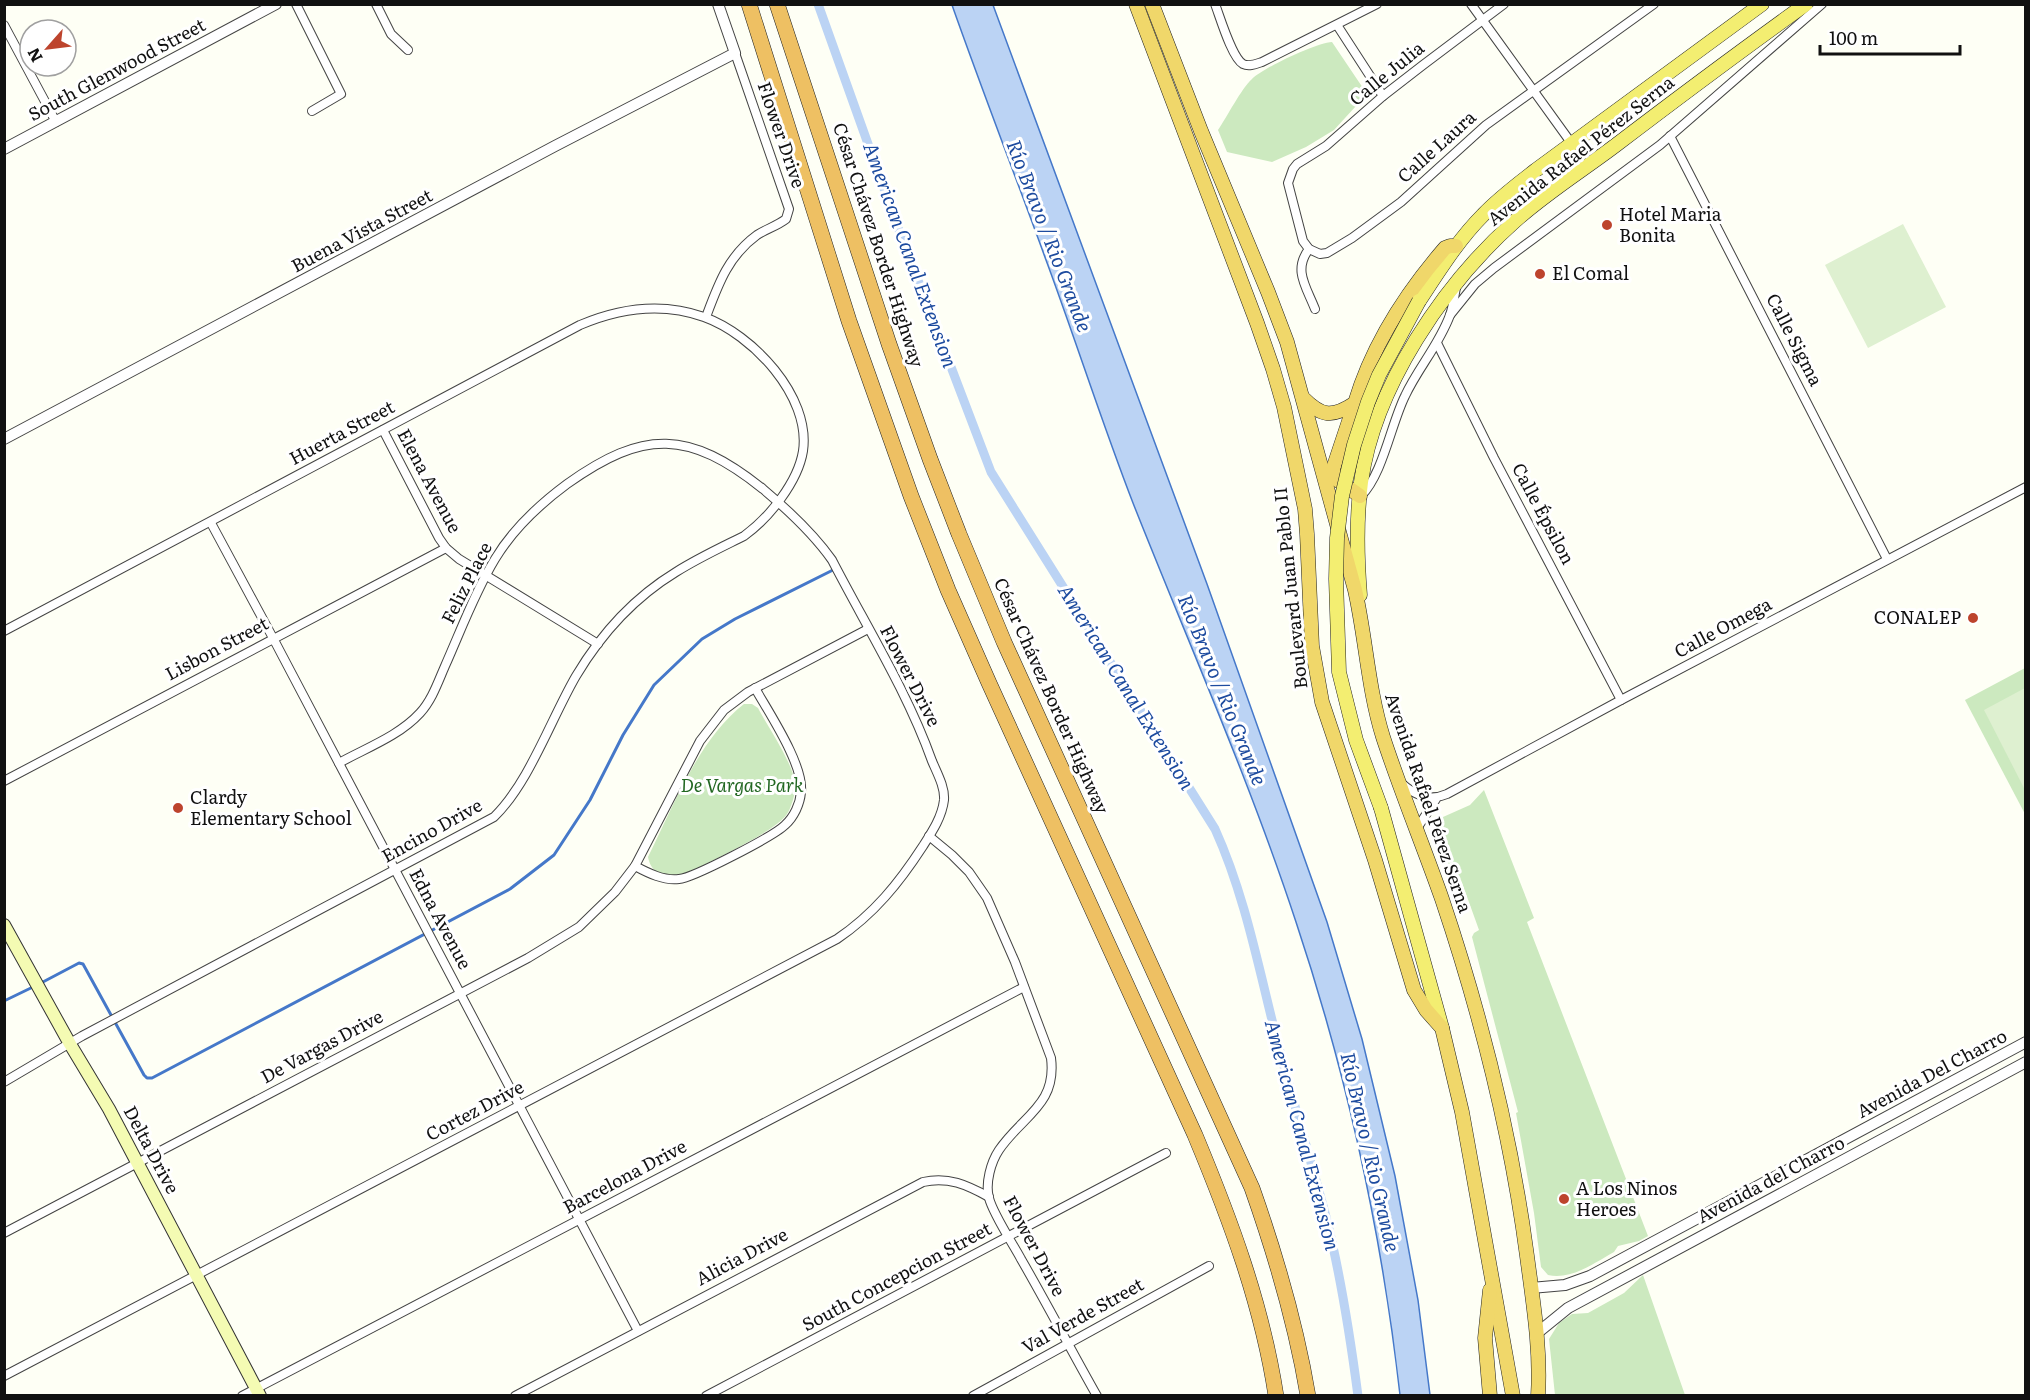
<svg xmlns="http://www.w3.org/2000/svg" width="2030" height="1400" font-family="Literata,serif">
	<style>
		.green { fill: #cce9bf }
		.pitch { fill: #def0d0 }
		.water { fill: #bbd3f4; stroke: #4578c9; stroke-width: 1.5 }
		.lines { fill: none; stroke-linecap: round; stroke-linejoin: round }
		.stream { stroke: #4578c9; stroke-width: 3 }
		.canal { stroke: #bbd3f4; stroke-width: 9 }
		.minor-casing { stroke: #444; stroke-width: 10 }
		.tertiary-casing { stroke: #444; stroke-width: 12 }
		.secondary-casing { stroke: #333; stroke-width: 14 }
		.primary-casing { stroke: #222; stroke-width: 15 }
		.trunk-casing { stroke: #222; stroke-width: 15 }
		.motorway-casing { stroke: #222; stroke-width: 16 }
		.minor { stroke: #fff; stroke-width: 8 }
		.tertiary { stroke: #fff; stroke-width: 10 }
		.secondary { stroke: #f4fbb3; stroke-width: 12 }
		.primary { stroke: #f3ee71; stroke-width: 14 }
		.trunk { stroke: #f0d76a; stroke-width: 14 }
		.motorway { stroke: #eec063; stroke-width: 15 }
		.primary-bridge-casing { stroke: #222; stroke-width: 15; stroke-linecap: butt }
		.primary-bridge { stroke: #f3ee71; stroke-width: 14 }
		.poi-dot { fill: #bd442d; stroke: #fff; stroke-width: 2 }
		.labels { text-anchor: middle; stroke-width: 6; stroke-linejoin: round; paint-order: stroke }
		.street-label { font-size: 18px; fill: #111; stroke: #fff }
		.poi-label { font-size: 18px; fill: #111; stroke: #fff; text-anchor: start }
		.park-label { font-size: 18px; font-style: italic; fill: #226722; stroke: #fff }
		.water-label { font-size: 20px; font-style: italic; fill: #1d4b9f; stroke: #fff }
	</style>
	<rect width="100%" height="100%" fill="#fefff5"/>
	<g class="green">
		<path d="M1332,42L1367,94L1334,130L1306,147L1272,162L1227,152L1218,130C1227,117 1241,89 1252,79C1263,68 1316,43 1332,42Z"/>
		<path d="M2025,668V814L1965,700Z"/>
		<path d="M744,704H752L758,708C768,727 793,763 795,783C796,792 792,806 787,814C775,832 709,862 688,873C670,877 652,878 648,857C674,805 698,740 744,704Z"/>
		<path d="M1484,790L1534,918L1527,922L1648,1236L1639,1241L1618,1246L1614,1252C1594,1263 1572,1280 1548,1275L1541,1267L1534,1213L1516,1113L1518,1112L1472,937L1474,933L1479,930L1461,880L1451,877L1433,827L1434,821L1470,805Z"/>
		<path d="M1643,1275L1685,1395H1555L1549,1339L1559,1323L1572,1314L1588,1313L1624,1293Z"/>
	</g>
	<g class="pitch">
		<path d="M1903,224L1946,307L1868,348L1825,265Z"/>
		<path d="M2025,688V790L1984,710Z"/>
	</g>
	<path class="water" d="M952,5H993L1207,584L1327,922L1362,1039L1395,1176L1418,1300L1430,1395H1400C1382,1235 1347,1075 1296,922C1249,779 1188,642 1133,503C1102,423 1076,341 1046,260C1015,175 982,90 952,5Z"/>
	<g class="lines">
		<g class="stream">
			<path d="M41,983L79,963L83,964L144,1075L147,1078H152L510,889L554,855L590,800L623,735L654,685L702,639L735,619L835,569"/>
			<path d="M4,1001L35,986"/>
		</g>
		<path class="canal" d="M818,4L897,225L991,472L1215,829C1248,902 1261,982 1282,1059C1296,1112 1312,1164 1326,1217C1341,1276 1350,1335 1358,1396"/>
		<defs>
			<g id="minor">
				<path d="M296,4L341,94L312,111"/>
				<path d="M376,4L391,34L408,50"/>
				<path d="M1215,4C1220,17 1232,58 1243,64C1249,67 1256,64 1262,62L1377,4"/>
				<path d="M1471,4L1572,144"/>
				<path d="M1504,4L1423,65L1383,96L1326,146L1297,164L1293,169L1288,183L1303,241L1309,249L1320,254L1327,253L1352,238L1401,202L1486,125L1654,4"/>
				<path d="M4,25L56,122"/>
				<path d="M1337,25L1383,96"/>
				<path d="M1670,136L1887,559"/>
				<path d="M1309,249C1293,270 1306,286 1315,309"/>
				<path d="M1450,315L1475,284L1494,268L1660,145L1822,4"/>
				<path d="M706,317C718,285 728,256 757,235C766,229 777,226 786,219L789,209L735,53"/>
				<path d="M1437,343L1494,458L1621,700"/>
				<path d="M383,430L439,538L446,548L459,559L598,644"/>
				<path d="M1361,496C1383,474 1391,424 1405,396C1418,368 1439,345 1450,315C1453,307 1454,297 1456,288"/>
				<path d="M211,523L273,638L638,1331"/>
				<path d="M4,631L580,325C620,308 662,302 704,317C752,334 811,396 803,451C798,482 769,518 744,536C722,547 698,558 676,572C635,597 601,634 576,676C551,719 529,783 494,817L82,1036L4,1082"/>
				<path d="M4,781L446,548"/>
				<path d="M1400,782C1414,795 1429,802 1447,794L1621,700L2026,487"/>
				<path d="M1416,830L1436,799"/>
				<path d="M929,836L952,855L969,872L987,898L1015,962L1051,1058C1057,1105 1022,1116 999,1150C991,1162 985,1183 989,1198C993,1214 1013,1244 1021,1259C1047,1304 1071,1350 1097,1396"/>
				<path d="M635,866C648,873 664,881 679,879C693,878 774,836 785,825C794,817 800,804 801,792C804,765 769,713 755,688"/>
				<path d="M4,1233L528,958L579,927L615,892L635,866L700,741L724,710L748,692L868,629"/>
				<path d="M4,1376L837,939C874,914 899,883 923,846C932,832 942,817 944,800C945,787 937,773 932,761C907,691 866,626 832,560C813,533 788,510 763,489C689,430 644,429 567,484C540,504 513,529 495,559C475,592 461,630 445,666C438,682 432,700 420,713C399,736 366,748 339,763"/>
				<path d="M242,1396L1024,987"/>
				<path d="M515,1396L923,1182C948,1176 967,1185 989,1197"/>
				<path d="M706,1396L1166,1153"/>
				<path d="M973,1396L1209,1266"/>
			</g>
			<g id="tertiary">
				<path d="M4,149L276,4"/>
				<path d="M4,439L555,146L735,53L718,4"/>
				<path d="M1531,1288L1565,1285L1590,1276L2026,1042"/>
				<path d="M1536,1334L1568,1308L2026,1062"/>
			</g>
			<path id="secondary" d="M4,925L70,1044L109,1109L260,1396"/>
			<g id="primary">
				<path d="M1419,301C1439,271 1458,240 1483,215C1499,198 1518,184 1536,170L1762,4"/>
				<path d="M1360,595C1357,558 1356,520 1361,482C1374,387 1444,284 1515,221C1546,193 1583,170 1616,145C1679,97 1742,50 1806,4"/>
				<path d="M1381,808L1442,1028"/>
			</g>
			<g id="trunk">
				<path d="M1136,4L1257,323L1273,369L1284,407L1305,509L1307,534L1312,646L1322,702L1375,860L1414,990L1426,1010L1442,1028L1462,1112L1513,1396"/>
				<path d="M1152,4L1201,131L1268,292L1287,342L1355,590C1366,639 1368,689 1383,737C1401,792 1423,845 1442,899C1481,1015 1511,1135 1527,1256C1533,1302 1541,1349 1538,1396"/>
				<path d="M1303,398C1322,417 1332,418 1355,403C1372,346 1406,293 1445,248L1450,246H1456"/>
				<path d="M1355,403L1333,469L1336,479L1360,496"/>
				<path d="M1490,1396L1485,1338L1490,1290"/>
			</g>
			<g id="motorway">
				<path d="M749,4L849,321L911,496L948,590L989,683L1195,1135C1230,1219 1262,1304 1276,1396"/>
				<path d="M777,4L889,344L930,459L959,534L1004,642L1252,1188C1276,1256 1296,1324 1308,1396"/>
			</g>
		</defs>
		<use href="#minor" class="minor-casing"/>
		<use href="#tertiary" class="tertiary-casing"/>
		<use href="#secondary" class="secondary-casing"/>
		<use href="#primary" class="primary-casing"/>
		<use href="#trunk" class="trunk-casing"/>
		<use href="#motorway" class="motorway-casing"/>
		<use href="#minor" class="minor"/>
		<use href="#tertiary" class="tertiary"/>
		<use href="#secondary" class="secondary"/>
		<use href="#primary" class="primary"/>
		<use href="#trunk" class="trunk"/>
		<use href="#motorway" class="motorway"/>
		<defs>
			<path id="primary-bridge" d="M1381,808L1356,740L1339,672L1336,579L1337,538L1342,496L1354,445L1368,402L1379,375L1419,301"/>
		</defs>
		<use href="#primary-bridge" class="primary-bridge-casing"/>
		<use href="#primary-bridge" class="primary-bridge"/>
	</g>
	<g class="poi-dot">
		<circle cx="1607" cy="225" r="6"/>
		<circle cx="1540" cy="274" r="6"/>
		<circle cx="1973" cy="618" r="6"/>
		<circle cx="178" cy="808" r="6"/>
		<circle cx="1564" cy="1199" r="6"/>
	</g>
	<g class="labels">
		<g class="street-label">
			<text transform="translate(117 70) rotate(-28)" y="6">South Glenwood Street</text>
			<text transform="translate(1387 74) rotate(-39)" y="6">Calle Julia</text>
			<text transform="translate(781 135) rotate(71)" y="6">Flower Drive</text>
			<text transform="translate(1437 147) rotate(-42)" y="6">Calle Laura</text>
			<text transform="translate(1581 151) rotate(-38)" y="6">Avenida Rafael Pérez Serna</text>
			<text transform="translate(362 231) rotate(-28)" y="6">Buena Vista Street</text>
			<text transform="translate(878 245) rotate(72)" y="6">César Chávez Border Highway</text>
			<text transform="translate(1794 340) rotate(63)" y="6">Calle Sigma</text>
			<text transform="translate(342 433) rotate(-28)" y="6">Huerta Street</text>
			<text transform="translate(429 481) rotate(62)" y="6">Elena Avenue</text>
			<text transform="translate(1543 514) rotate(62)" y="6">Calle Épsilon</text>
			<text transform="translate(467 583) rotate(-63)" y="6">Feliz Place</text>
			<text transform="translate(1291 588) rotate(-96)" y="6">Boulevard Juan Pablo II</text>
			<text transform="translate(1723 628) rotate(-28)" y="6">Calle Omega</text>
			<text transform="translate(217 649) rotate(-28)" y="6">Lisbon Street</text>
			<text transform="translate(910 676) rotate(63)" y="6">Flower Drive</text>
			<text transform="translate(1051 696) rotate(66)" y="6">César Chávez Border Highway</text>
			<text transform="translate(1428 803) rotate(71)" y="6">Avenida Rafael Pérez Serna</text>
			<text transform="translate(432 831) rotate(-29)" y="6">Encino Drive</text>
			<text transform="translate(440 919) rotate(62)" y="6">Edna Avenue</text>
			<text transform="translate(322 1047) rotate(-28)" y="6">De Vargas Drive</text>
			<text transform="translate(1932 1074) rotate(-28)" y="6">Avenida Del Charro</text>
			<text transform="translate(475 1111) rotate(-28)" y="6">Cortez Drive</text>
			<text transform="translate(151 1150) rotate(62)" y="6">Delta Drive</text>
			<text transform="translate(625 1177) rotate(-28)" y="6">Barcelona Drive</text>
			<text transform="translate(1771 1180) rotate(-28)" y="6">Avenida del Charro</text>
			<text transform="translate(1034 1246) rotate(62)" y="6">Flower Drive</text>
			<text transform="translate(742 1257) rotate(-28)" y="6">Alicia Drive</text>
			<text transform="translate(897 1277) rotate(-28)" y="6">South Concepcion Street</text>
			<text transform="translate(1083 1316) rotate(-29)" y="6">Val Verde Street</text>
		</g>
		<g class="poi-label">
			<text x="1619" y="221">Hotel Maria<tspan x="1619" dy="21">Bonita</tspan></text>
			<text x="1552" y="280">El Comal</text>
			<text x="1961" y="624" text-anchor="end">CONALEP</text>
			<text x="190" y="804">Clardy<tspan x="190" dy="21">Elementary School</tspan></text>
			<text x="1576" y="1195">A Los Ninos<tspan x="1576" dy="21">Heroes</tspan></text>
		</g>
		<g class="park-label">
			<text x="742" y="792">De Vargas Park</text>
		</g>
		<g class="water-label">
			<text transform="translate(1049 236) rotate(69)" y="7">Río Bravo / Rio Grande</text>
			<text transform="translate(910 255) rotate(70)" y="7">American Canal Extension</text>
			<text transform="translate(1126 687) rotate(58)" y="7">American Canal Extension</text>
			<text transform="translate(1222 690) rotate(68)" y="7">Río Bravo / Rio Grande</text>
			<text transform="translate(1302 1135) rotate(75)" y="7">American Canal Extension</text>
			<text transform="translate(1370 1152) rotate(77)" y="7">Río Bravo / Rio Grande</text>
		</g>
	</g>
	<rect width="2030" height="1400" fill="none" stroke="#111111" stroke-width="12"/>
	<g transform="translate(48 48) rotate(242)"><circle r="28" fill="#ffffff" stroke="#a0a0a0" stroke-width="1.5"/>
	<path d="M0-4.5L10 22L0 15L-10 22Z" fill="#bd442d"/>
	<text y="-9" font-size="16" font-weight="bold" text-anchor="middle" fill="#111111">N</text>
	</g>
	<path d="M1820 45v9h140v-9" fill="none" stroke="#111111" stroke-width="3"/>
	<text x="1829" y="45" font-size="18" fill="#111111" stroke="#ffffff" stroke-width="4.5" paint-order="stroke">100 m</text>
</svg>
